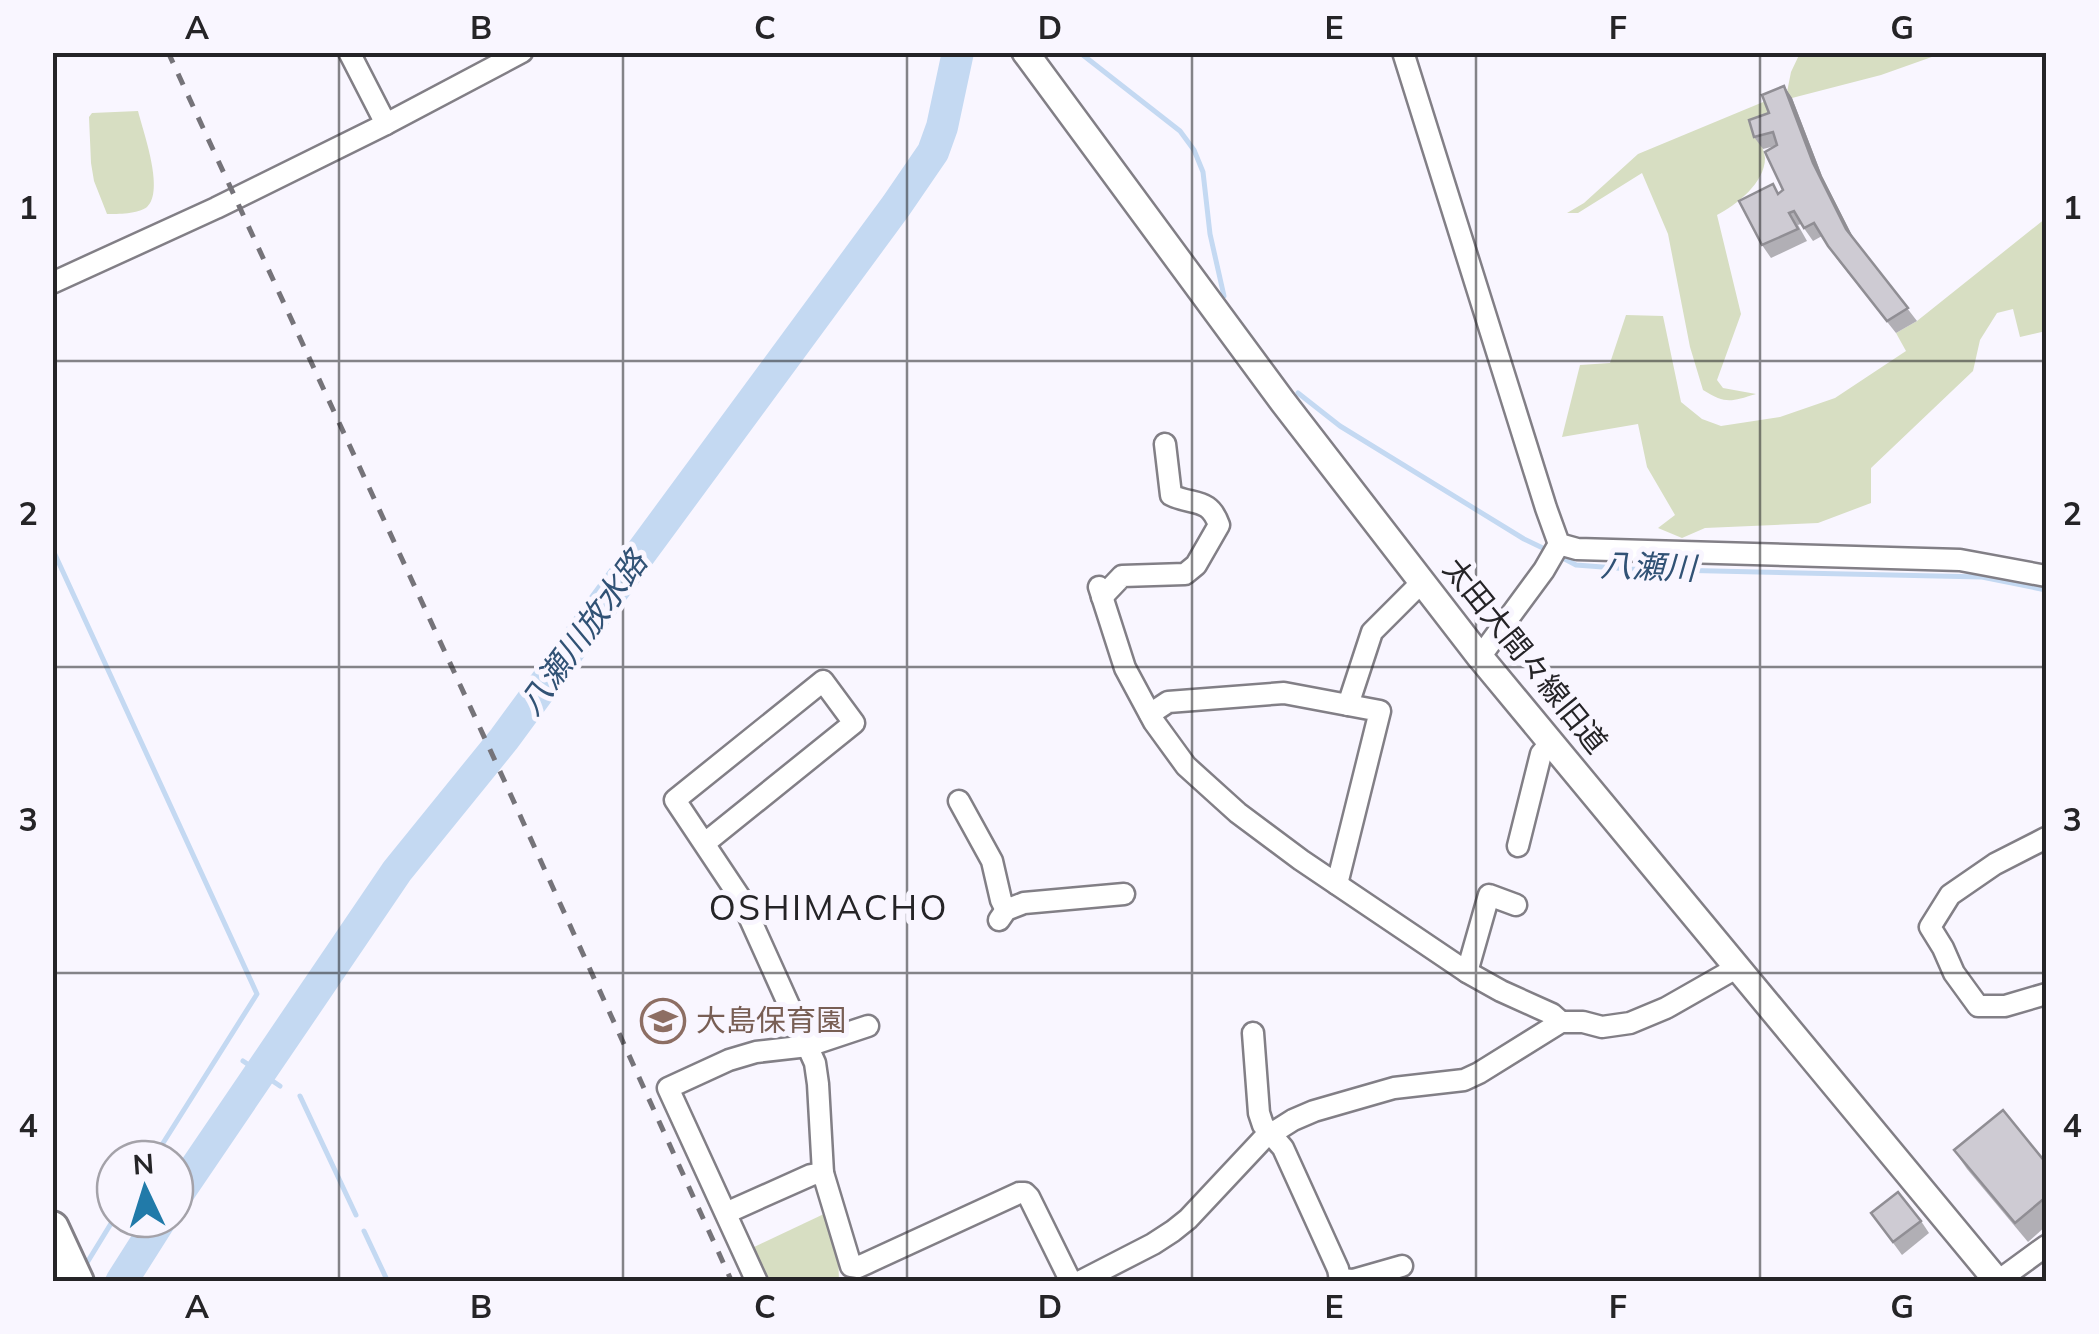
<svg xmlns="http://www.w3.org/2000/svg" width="2099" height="1334" font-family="Mulish,'Noto Sans JP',sans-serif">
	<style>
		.green { fill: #d7dec2 }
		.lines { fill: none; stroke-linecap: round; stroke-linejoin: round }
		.stream { stroke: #c4d9f2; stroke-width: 5 }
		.river { stroke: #c4d9f2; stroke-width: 32 }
		.minor-casing { stroke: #827f86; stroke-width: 25 }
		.tertiary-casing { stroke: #827f86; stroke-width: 30 }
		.primary-casing { stroke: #827f86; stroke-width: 38 }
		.minor { stroke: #fff; stroke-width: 20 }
		.tertiary { stroke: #fff; stroke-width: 25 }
		.primary { stroke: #fff; stroke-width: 32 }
		.rail { stroke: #757379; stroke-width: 5; stroke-dasharray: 12 12; stroke-linecap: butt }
		.wall { fill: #b1afb5 }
		.shaded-wall { fill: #908e94 }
		.building { fill: #cecbd3; stroke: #908e94; stroke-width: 2.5 }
		.grid { fill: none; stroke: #252427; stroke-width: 2.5; stroke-opacity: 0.55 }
		.labels { text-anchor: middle; stroke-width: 10; stroke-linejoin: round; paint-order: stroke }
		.street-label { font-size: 30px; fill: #252427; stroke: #f9f6ff }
		.education-label { font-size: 30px; fill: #785e54; stroke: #f9f6ff; text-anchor: start }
		.water-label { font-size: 32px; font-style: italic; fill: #315275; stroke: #f9f6ff }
		.quarter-label { font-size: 35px; letter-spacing: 2.5px; fill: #252427; stroke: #f9f6ff }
		.neatline { fill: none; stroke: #252427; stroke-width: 4 }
		.grid-label { font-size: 32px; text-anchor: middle; font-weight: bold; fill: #252427 }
	</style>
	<rect width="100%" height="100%" fill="#f9f6ff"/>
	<g class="green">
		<path d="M1800,53H1943L1881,75L1792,98L1771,108L1778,126L1758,133C1760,140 1764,150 1765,158C1765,183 1736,205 1717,215L1741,314L1717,380L1723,388L1756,394C1730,402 1726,404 1703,390L1690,347L1668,234L1642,173L1578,213H1567L1584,203L1638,154L1787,92L1791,72Z"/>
		<path d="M138,111C143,131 165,191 147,207C138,214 118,214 107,214L94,181L91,163L89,117L92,113Z"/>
		<path d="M2046,218V331L2020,337L2013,309L1997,313L1980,340L1973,371L1871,468V503L1818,523L1705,528L1682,538L1658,528L1675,515L1647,467L1638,424L1562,437L1580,365L1610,363L1626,315L1663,316L1681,402L1702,419L1721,426L1780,417L1835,398L1906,351L1896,333L1917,321Z"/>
		<path d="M826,1213L838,1252L839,1281H767L752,1248Z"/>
	</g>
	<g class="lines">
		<g class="stream">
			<path d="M1079,52L1180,131L1194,150L1203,172L1210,234L1224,296"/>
			<path d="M1298,393L1340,426L1524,539L1549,551"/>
			<path d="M52,548L257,994L153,1159"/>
			<path d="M1559,556L1576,565L1629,569L1982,577L2046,590"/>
			<path d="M243,1061L280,1086"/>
			<path d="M300,1096L356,1215"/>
			<path d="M364,1231L388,1282"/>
			<path d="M85,1266L115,1217"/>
		</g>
		<g class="river">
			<path d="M175,1198L397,871L504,739L896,206L933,152L942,127L958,52"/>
			<path d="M121,1282L161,1219"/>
		</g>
		<defs>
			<g id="minor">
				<path d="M349,52L386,124"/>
				<path d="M1403,52L1546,508L1559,544L1577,549L1960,560L2046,576"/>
				<path d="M52,283L216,208L386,124L522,52"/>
				<path d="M1099,587L1125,668L1154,722L1186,766L1238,813L1301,860L1467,972L1501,991L1552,1014L1561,1022"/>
				<path d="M1102,597L1122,576L1185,574L1196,565L1219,525C1209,497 1194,506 1171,495L1165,444"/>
				<path d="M1480,657L1544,570L1559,544"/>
				<path d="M1348,705L1372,632L1422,582"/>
				<path d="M1150,714L1168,702L1284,693L1380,711L1337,884"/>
				<path d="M959,801L992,861L1001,900L1006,910"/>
				<path d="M2046,838L1995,864L1950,895L1930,927L1943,948L1954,973L1978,1006H2005L2046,994"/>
				<path d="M705,843L854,723L823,681L675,800L741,899L815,1063L818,1084L823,1173L851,1266L858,1267L867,1263L1019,1193H1025L1029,1197L1071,1282"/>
				<path d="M1518,846L1541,754L1551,742"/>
				<path d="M999,920L1006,910L1024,903L1124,894"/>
				<path d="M1467,972L1489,895L1516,905"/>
				<path d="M1253,1033L1259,1113L1263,1125L1283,1148L1338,1269L1340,1279"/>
				<path d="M726,1213L811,1175L823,1173"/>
				<path d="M1998,1281L2046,1246"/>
				<path d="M757,1282L668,1088L729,1060L756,1052L808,1046L868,1026"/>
				<path d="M1079,1282L1153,1244L1173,1231L1188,1219L1263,1139L1293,1120L1314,1111L1394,1088L1464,1080L1479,1073L1561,1022H1583L1602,1027L1630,1023L1666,1008L1738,967"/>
				<path d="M1338,1282L1340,1279L1353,1280L1402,1266"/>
			</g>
			<path id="tertiary" d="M1025,52L1283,402L1480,657L1998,1282"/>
			<path id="primary" d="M52,1228L77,1282"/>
		</defs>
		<use href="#minor" class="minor-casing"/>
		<use href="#tertiary" class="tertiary-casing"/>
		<use href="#primary" class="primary-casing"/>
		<use href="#minor" class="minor"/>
		<use href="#tertiary" class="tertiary"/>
		<use href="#primary" class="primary"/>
		<path class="rail" d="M168,52L504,780L732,1282"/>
	</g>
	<g class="wall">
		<path d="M1784,86L1792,98L1822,176L1853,238L1917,321L1896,333L1837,259L1822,236L1813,241L1801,224L1798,225L1807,241L1771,258L1762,245L1779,193L1783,190L1775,146L1763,149L1754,137L1769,113Z"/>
		<path d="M1954,1150L2046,1163V1226L2028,1242L1967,1169Z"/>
		<path d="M1871,1213L1921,1221L1929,1233L1902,1255Z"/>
	</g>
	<path class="shaded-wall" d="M1784,86L1792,98L1822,176L1855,241L1846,229L1813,163Z"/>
	<g class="building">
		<path d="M1784,86L1813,163L1846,229L1908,308L1887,321L1828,246L1814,223L1804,228L1794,211L1789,213L1798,229L1762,245L1739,201L1773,184L1778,194L1783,190L1765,152L1777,145L1773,132L1754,137L1749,120L1769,113L1762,95Z"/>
		<path d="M2003,1110L2046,1163V1197L2015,1223L1954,1150Z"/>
		<path d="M1898,1192L1921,1221L1893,1242L1871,1213Z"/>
	</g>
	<path class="grid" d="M339,52V1282M623,52V1282M907,52V1282M1192,52V1282M1476,52V1282M1760,52V1282M52,361H2046M52,667H2046M52,973H2046"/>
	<defs>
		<symbol id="school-ring" viewBox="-11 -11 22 22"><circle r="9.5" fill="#f9f6ff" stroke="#8d6e63" stroke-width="1.5"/><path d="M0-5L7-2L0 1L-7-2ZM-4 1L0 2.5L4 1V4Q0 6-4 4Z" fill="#8d6e63"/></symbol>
	</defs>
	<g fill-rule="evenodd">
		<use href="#school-ring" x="638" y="996" width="50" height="50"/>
	</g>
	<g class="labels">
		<g class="street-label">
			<text transform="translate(1525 656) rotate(51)" y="10">太田大間々線旧道</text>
		</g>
		<g class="education-label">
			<text x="696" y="1031">大島保育園</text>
		</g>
		<g class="water-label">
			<text transform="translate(1648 567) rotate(2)" y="11">八瀬川</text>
			<text transform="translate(583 633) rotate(-54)" y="11">八瀬川放水路</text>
		</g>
		<g class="quarter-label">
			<text x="829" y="920">OSHIMACHO</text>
		</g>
	</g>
	<rect width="2099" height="1334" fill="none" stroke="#f9f6ff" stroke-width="110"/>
	<g transform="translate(145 1189) rotate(356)"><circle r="48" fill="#f9f6ff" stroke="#a4a2a9" stroke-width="2.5"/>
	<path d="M0-8L18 38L0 25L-18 38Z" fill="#217aa9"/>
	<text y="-15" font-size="28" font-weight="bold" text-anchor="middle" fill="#252427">N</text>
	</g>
	<rect x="55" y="55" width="1989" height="1224" class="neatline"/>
	<g class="grid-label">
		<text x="197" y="39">A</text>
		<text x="481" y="39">B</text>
		<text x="765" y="39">C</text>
		<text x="1050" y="39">D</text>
		<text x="1334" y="39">E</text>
		<text x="1618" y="39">F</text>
		<text x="1902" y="39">G</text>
		<text x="28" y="219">1</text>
		<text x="2072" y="219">1</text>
		<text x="28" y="525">2</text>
		<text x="2072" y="525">2</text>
		<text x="28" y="831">3</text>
		<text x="2072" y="831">3</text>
		<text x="28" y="1137">4</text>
		<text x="2072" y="1137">4</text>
		<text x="197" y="1318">A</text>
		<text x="481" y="1318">B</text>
		<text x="765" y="1318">C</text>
		<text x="1050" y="1318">D</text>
		<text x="1334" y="1318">E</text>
		<text x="1618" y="1318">F</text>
		<text x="1902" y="1318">G</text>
	</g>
</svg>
